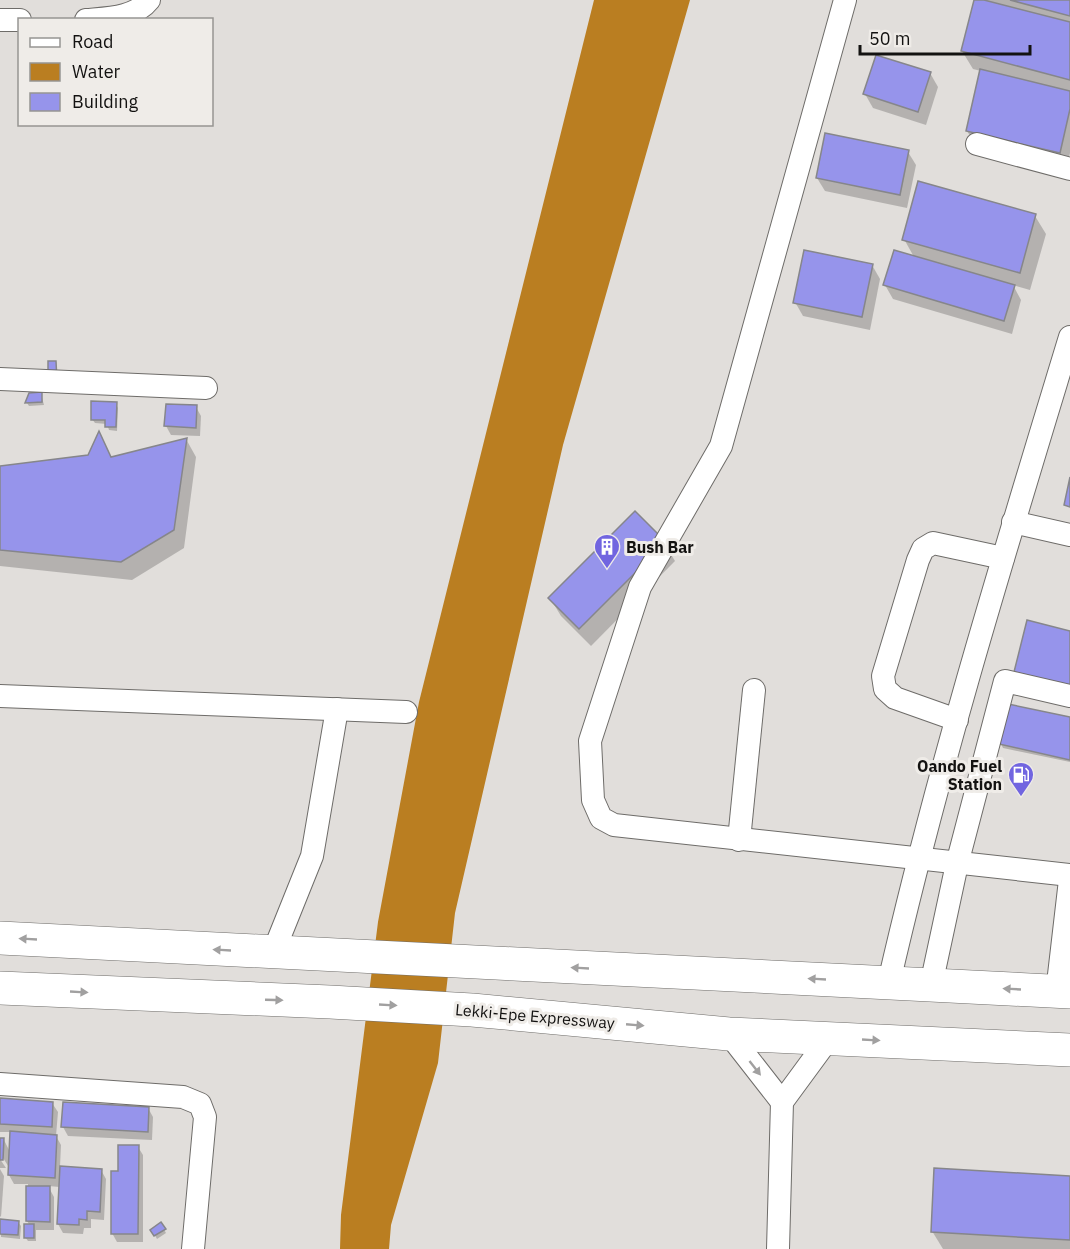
<svg xmlns="http://www.w3.org/2000/svg" width="1070" height="1249" font-family="'IBM Plex Sans',sans-serif">
	<style>
		.water { fill: #ba7e21 }
		.shadow { fill: #0003 }
		.building { fill: #9694eb; stroke: #86868a; stroke-width: 1.5 }
		.lines { fill: none; stroke-linecap: round; stroke-linejoin: round }
		.minor-casing { stroke: #6e6c69; stroke-width: 24 }
		.highway-casing { stroke: #6e6c69; stroke-width: 34 }
		.minor { stroke: #fff; stroke-width: 22 }
		.highway { stroke: #fff; stroke-width: 33 }
		.oneway { fill: #a1a0a0 }
		.labels { text-anchor: middle; stroke-width: 6; stroke-linejoin: round; paint-order: stroke }
		.poi-label { font-size: 16px; font-weight: bold; fill: #131211; stroke: #efece8; text-anchor: start }
		.street-label { font-size: 16px; fill: #131211; stroke: #efece8 }
	</style>
	<rect width="100%" height="100%" fill="#e1dedb"/>
	<path class="water" d="M594,0H690L563,445L455,913L438,1063L391,1225L389,1249H340L341,1215L378,922L419,702Z"/>
	<g class="shadow">
		<path d="M975,0H1070V153L1067,166L975,144L967,131L981,71L973,69L962,51Z"/>
		<path d="M930,73L938,87L926,125L873,108L865,94Z"/>
		<path d="M908,152L916,165L907,208L825,191L817,178Z"/>
		<path d="M1035,216L1046,234L1030,290L1013,285L1021,300L1012,334L893,299L885,285L914,257L904,239Z"/>
		<path d="M872,265L880,279L870,330L803,316L795,302Z"/>
		<path d="M41,394L44,405L29,406L27,403Z"/>
		<path d="M116,404L118,408L117,431L109,430L107,424L95,423L92,419Z"/>
		<path d="M196,407L201,416L200,436L171,435L166,426Z"/>
		<path d="M99,434L112,459L186,439L196,457L184,548L132,580L0,566V468L89,457Z"/>
		<path d="M664,543L675,561L591,646L561,616L550,598Z"/>
		<path d="M1070,719V762L1003,748L1001,744Z"/>
		<path d="M0,1100L52,1103L58,1112L56,1136L61,1145L60,1167L101,1170L106,1179L104,1220L91,1219V1228H84L83,1234L63,1233L58,1224L60,1187L48,1186L54,1197V1230H36V1241H28L25,1237L30,1226L27,1221L28,1184H14L9,1175L10,1169L0,1153V1139L4,1140L10,1152L12,1132H0Z"/>
		<path d="M148,1108L153,1117L152,1140L68,1136L63,1127Z"/>
		<path d="M138,1147L143,1155V1242H117L112,1233L120,1173Z"/>
		<path d="M0,1159L6,1168H0Z"/>
		<path d="M0,1169L4,1176L1,1217L0,1216Z"/>
		<path d="M1070,1177V1249H943L932,1231Z"/>
		<path d="M0,1221L18,1222L21,1226L20,1239L1,1237Z"/>
		<path d="M161,1224L166,1233L157,1239L152,1230Z"/>
	</g>
	<g class="building">
		<path d="M974,0H984L1070,22V80L961,51Z"/>
		<path d="M1010,0H1070V16Z"/>
		<path d="M876,55L931,72L918,112L863,94Z"/>
		<path d="M980,69L1070,91V109L1060,153L966,131Z"/>
		<path d="M825,133L909,150L900,195L816,178Z"/>
		<path d="M918,181L1036,214L1020,273L902,240Z"/>
		<path d="M804,250L873,264L862,317L793,303Z"/>
		<path d="M894,250L1015,285L1004,321L883,285Z"/>
		<path d="M48,361H56L57,381H48Z"/>
		<path d="M42,392V402L25,403L29,393Z"/>
		<path d="M91,401L117,402L116,427H105V420H91Z"/>
		<path d="M166,404L197,405L196,428L164,426Z"/>
		<path d="M99,431L111,457L187,438L174,530L121,562L0,550V466L88,455Z"/>
		<path d="M1070,477V507L1064,505Z"/>
		<path d="M635,511L666,542L579,629L548,598Z"/>
		<path d="M1027,620L1070,631V686L1014,672Z"/>
		<path d="M1008,704L1070,717V760L999,744Z"/>
		<path d="M0,1098L53,1102L52,1127L0,1124Z"/>
		<path d="M63,1102L149,1107L148,1132L61,1127Z"/>
		<path d="M10,1131L57,1135L55,1178L8,1175Z"/>
		<path d="M0,1138H4L3,1160H0Z"/>
		<path d="M118,1145H139L138,1234H111V1171H118Z"/>
		<path d="M60,1166L102,1169L100,1212L87,1211V1220L79,1219V1225L57,1224Z"/>
		<path d="M934,1168L1070,1176V1240L931,1232Z"/>
		<path d="M26,1186H50V1222L26,1221Z"/>
		<path d="M0,1219L19,1221L18,1235L0,1234Z"/>
		<path d="M161,1222L166,1229L154,1236L150,1230Z"/>
		<rect x="24" y="1224" width="10" height="14"/>
	</g>
	<g class="lines">
		<defs>
			<g id="minor">
				<path d="M845,0L721,446L640,587L590,741L593,800L601,818L614,825L1070,875"/>
				<path d="M0,20H20"/>
				<path d="M86,20C107,18 135,18 149,0"/>
				<path d="M977,144L1070,169"/>
				<path d="M0,379L206,388"/>
				<path d="M1013,522L1070,535"/>
				<path d="M0,696L406,712"/>
				<path d="M957,720L895,698L885,689L883,676L918,560L923,549L933,543L1003,558"/>
				<path d="M739,840L754,690"/>
				<path d="M273,953L312,856L337,709"/>
				<path d="M889,982C939,764 1005,551 1070,337"/>
				<path d="M931,985L957,864L1005,681L1070,696"/>
				<path d="M1057,992L1070,880"/>
				<path d="M729,1034L782,1102"/>
				<path d="M0,1084L183,1097L200,1104L205,1117L193,1249"/>
				<path d="M778,1249L782,1102L829,1038"/>
			</g>
			<g id="highway">
				<path d="M0,938L1070,992"/>
				<path d="M0,988L330,1002L472,1010L729,1034L1070,1050"/>
			</g>
		</defs>
		<use href="#minor" class="minor-casing"/>
		<use href="#highway" class="highway-casing"/>
		<use href="#minor" class="minor"/>
		<use href="#highway" class="highway"/>
	</g>
	<defs><path id="oneway-solid" d="M-6-.8H1V-3.2L6.5 0L1 3.2V.8H-6Z" transform="scale(1.5)"/></defs>
	<g class="oneway">
		<use href="#oneway-solid" transform="translate(28 939) rotate(-177)"/>
		<use href="#oneway-solid" transform="translate(222 950) rotate(-177)"/>
		<use href="#oneway-solid" transform="translate(580 968) rotate(-177)"/>
		<use href="#oneway-solid" transform="translate(817 979) rotate(-177)"/>
		<use href="#oneway-solid" transform="translate(1012 989) rotate(-177)"/>
		<use href="#oneway-solid" transform="translate(79 992) rotate(3)"/>
		<use href="#oneway-solid" transform="translate(274 1000) rotate(2)"/>
		<use href="#oneway-solid" transform="translate(388 1005) rotate(3)"/>
		<use href="#oneway-solid" transform="translate(635 1025) rotate(5)"/>
		<use href="#oneway-solid" transform="translate(871 1040) rotate(3)"/>
		<use href="#oneway-solid" transform="translate(755 1068) rotate(52)"/>
	</g>
	<defs>
		<symbol id="building-pin" viewBox="-11 -11 22 30"><path d="M0 17L-7.5 6A9.5 9.5 0 1 1 7.5 6Z" fill="#7165e0" stroke="#efece8"/><path d="M-4-6H4V6H1V3H-1V6H-4ZM-2.5-4.3h1.7v1.8h-1.7ZM.8-4.3h1.7v1.8H.8ZM-2.5-1h1.7V.8h-1.7ZM.8-1h1.7V.8H.8Z" fill="#fff"/></symbol>
		<symbol id="fuel-pin" viewBox="-11 -11 22 30"><path d="M0 17L-7.5 6A9.5 9.5 0 1 1 7.5 6Z" fill="#7165e0" stroke="#efece8"/><path d="M-5.5-6h7V0h2V4h1.3V-2.5L3-4.5l.8-.8L6-3V5H2.5V1h-1V6h-7ZM-4.2-4.7v3.2H.2V-4.7Z" fill="#fff"/></symbol>
	</defs>
	<g fill-rule="evenodd">
		<use href="#building-pin" x="592" y="532" width="30" height="40"/>
		<use href="#fuel-pin" x="1006" y="760" width="30" height="40"/>
	</g>
	<g class="labels">
		<g class="poi-label">
			<text x="626" y="553">Bush Bar</text>
			<text x="1002" y="772" text-anchor="end">Oando Fuel<tspan x="1002" dy="18">Station</tspan></text>
		</g>
		<g class="street-label">
			<text transform="translate(535 1016) rotate(5)" y="6">Lekki-Epe Expressway</text>
		</g>
	</g>
	<rect x="18" y="18" width="195" height="108" fill="#efece8" stroke="#979592" stroke-width="1.5"/>
	<rect x="30" y="38" width="30" height="9" fill="#ffffff" stroke="#979592" stroke-width="1.5"/>
	<text x="72" y="48" font-size="18" fill="#131211">Road</text>
	<rect x="30" y="63" width="30" height="18" fill="#ba7e21" stroke="#979592" stroke-width="1.5"/>
	<text x="72" y="78" font-size="18" fill="#131211">Water</text>
	<rect x="30" y="93" width="30" height="18" fill="#9694eb" stroke="#979592" stroke-width="1.5"/>
	<text x="72" y="108" font-size="18" fill="#131211">Building</text>
	<path d="M860 45v9h170v-9" fill="none" stroke="#131211" stroke-width="3"/>
	<text x="869" y="45" font-size="18" fill="#131211" stroke="#efece8" stroke-width="4.5" paint-order="stroke">50 m</text>
</svg>
